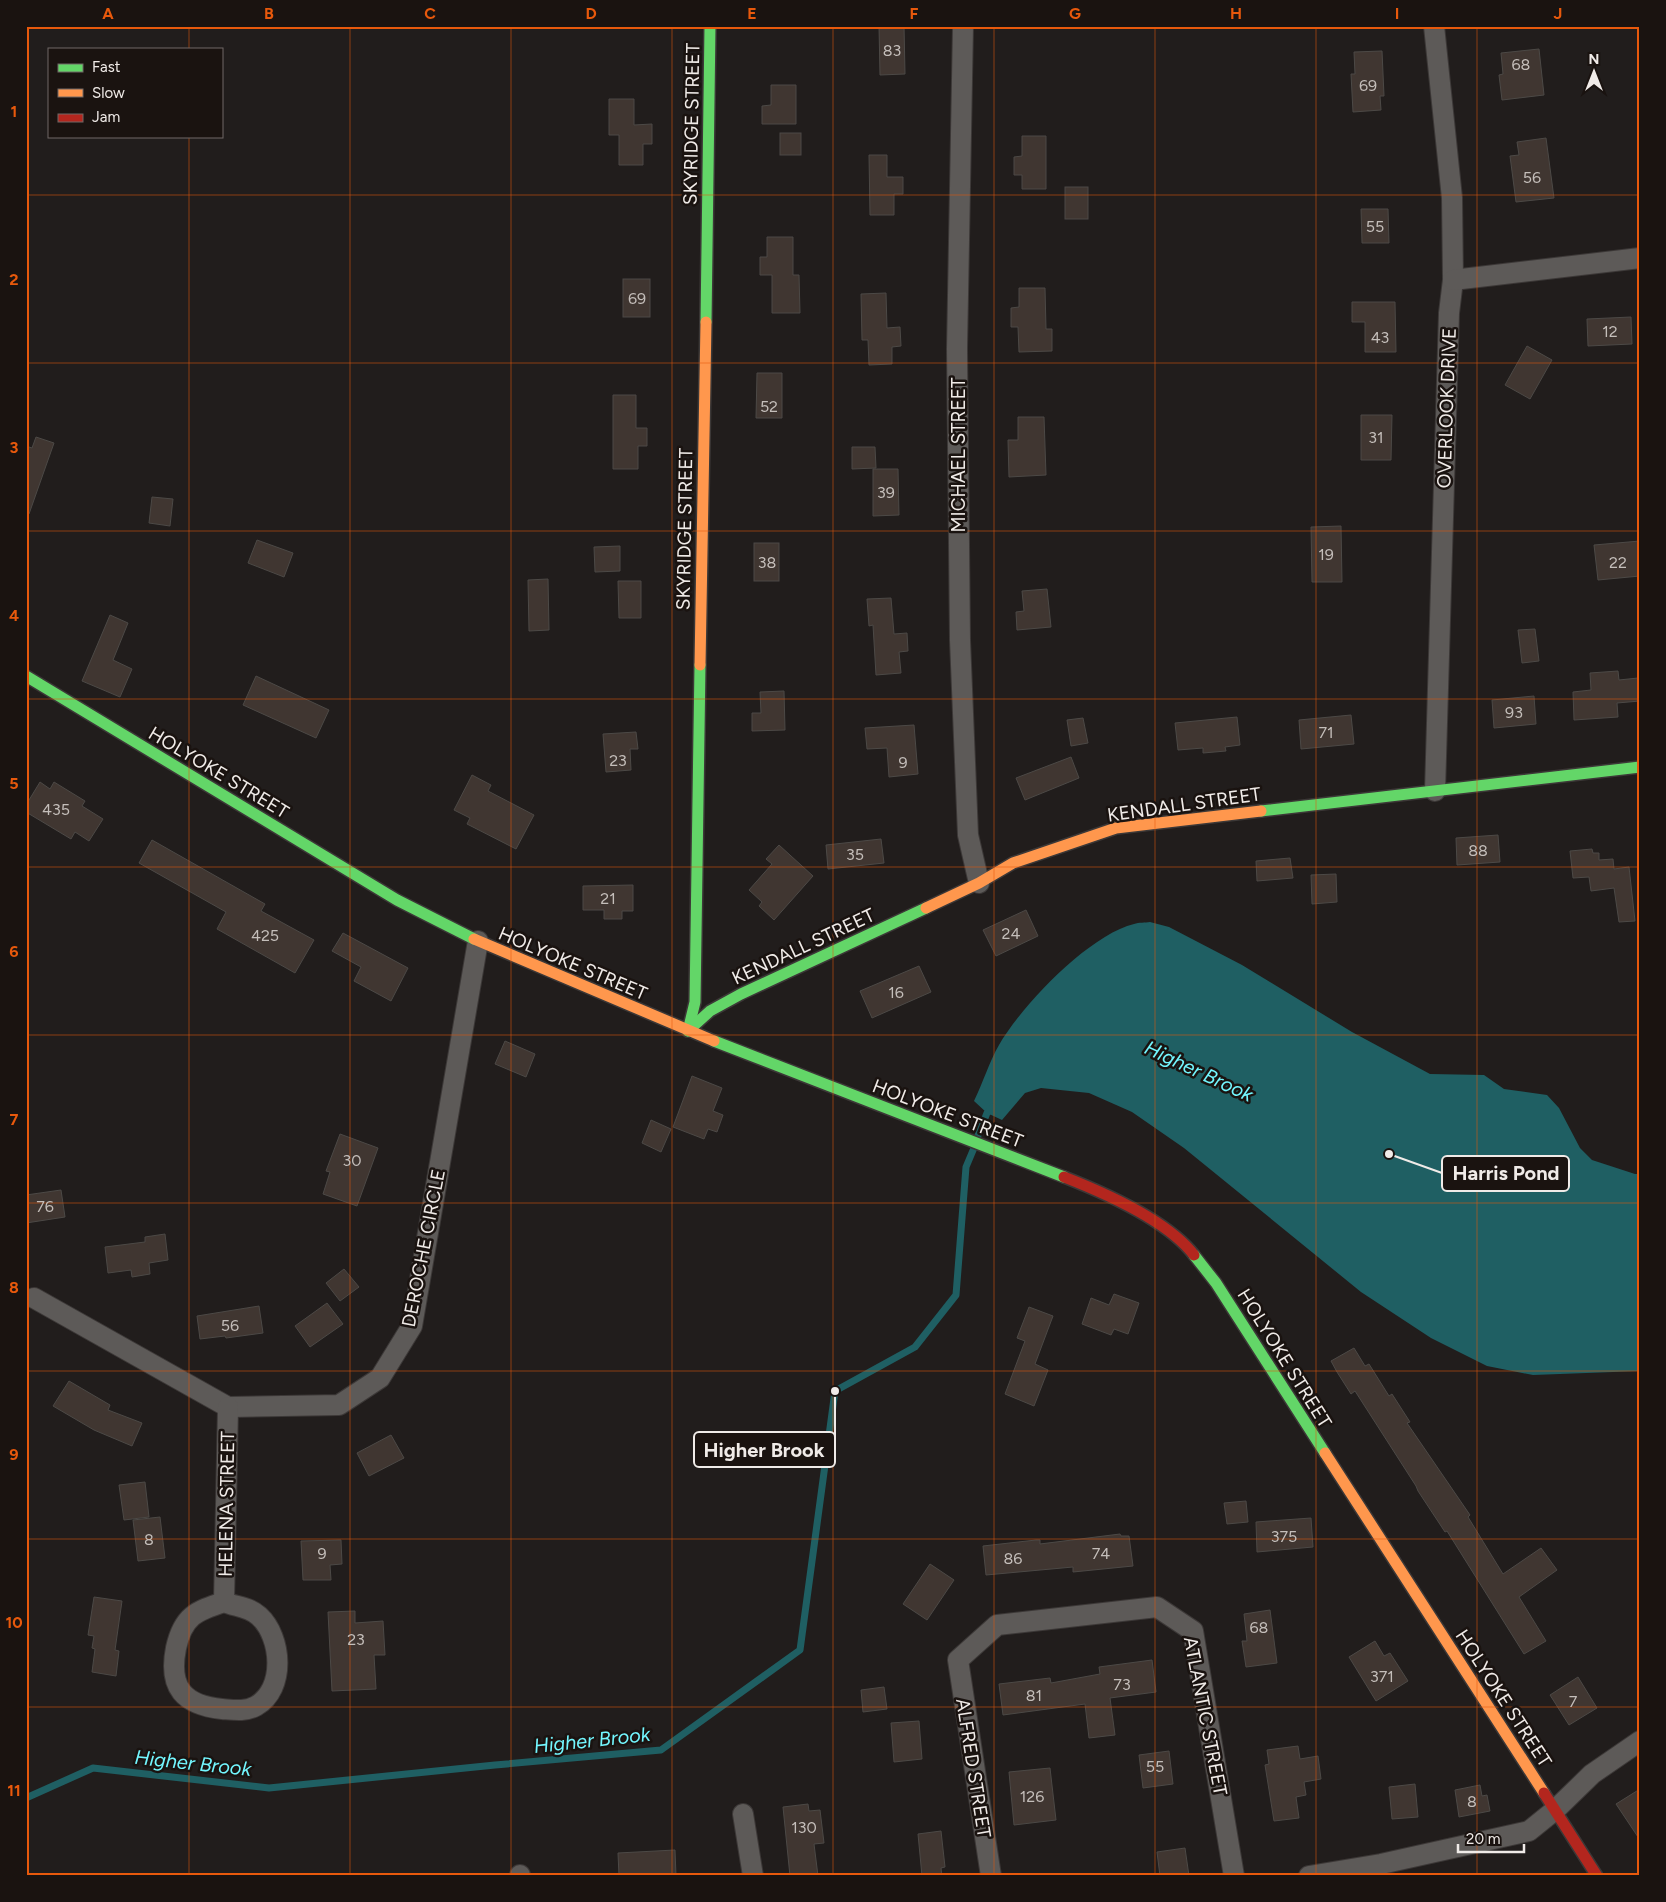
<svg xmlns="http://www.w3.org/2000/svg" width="1666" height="1902" font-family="Figtree,sans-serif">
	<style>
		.water { fill: #1f5f63 }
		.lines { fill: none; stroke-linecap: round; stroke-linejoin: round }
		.stream { stroke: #1f5f63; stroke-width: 7 }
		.building { fill: #403631; stroke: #4c4946 }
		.street-casing { stroke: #3c3837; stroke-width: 22 }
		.fast-casing { stroke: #3c3837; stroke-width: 14 }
		.slow-casing { stroke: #3c3837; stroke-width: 14 }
		.jam-casing { stroke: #3c3837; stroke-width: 14 }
		.street { stroke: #5d5a58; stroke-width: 20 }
		.fast { stroke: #63d668; stroke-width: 11 }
		.slow { stroke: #ff974d; stroke-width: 11 }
		.jam { stroke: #b3261e; stroke-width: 11 }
		.grid { fill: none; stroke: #e8590c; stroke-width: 1; stroke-opacity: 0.55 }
		.labels { text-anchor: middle; stroke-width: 5; stroke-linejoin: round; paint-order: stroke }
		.number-label { font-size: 16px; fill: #c4beba }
		.street-label { font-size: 19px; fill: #f0ebe8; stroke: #1a1310 }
		.water-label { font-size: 20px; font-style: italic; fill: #73f7ff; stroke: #1a1310 }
		.leader { fill: none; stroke: #f0ebe8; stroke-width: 2 }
		.callout-dot { fill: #f0ebe8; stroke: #1a1310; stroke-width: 2 }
		.callout { fill: #1a1310; stroke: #f0ebe8; stroke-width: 2 }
		.callout-label { font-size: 20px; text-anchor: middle; font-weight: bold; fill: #f0ebe8 }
		.neatline { fill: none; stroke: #e8590c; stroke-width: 2 }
		.grid-label { font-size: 16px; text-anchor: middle; font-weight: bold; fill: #e8590c }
	</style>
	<rect width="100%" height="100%" fill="#211d1c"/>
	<path class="water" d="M1150,922L1169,927L1242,965L1352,1032L1430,1074L1484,1075L1504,1089L1547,1095L1559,1108L1580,1148L1592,1160L1635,1174H1640V1371L1533,1375L1487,1366L1431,1338L1361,1292L1184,1148L1132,1112L1089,1093L1041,1088L1025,1093L1002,1120L987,1113L974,1101C983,1083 989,1062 999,1045C1022,1005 1089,935 1134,924C1139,922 1145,923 1150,922Z"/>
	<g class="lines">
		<g class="stream">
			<path d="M977,1138L987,1113L993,1107"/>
			<path d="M26,1798L93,1768L269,1788L495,1765L661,1750L800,1650L835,1391L915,1347L956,1295L966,1167L974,1148"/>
		</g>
	</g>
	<g class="building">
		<path d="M879,26H904L905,74L880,75Z"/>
		<path d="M1539,49L1544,95L1502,100L1499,75L1503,74L1501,53Z"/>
		<path d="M1382,51L1384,96H1380L1381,110L1353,112L1351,74H1355L1354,52Z"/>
		<path d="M771,85H796V124H762V106L771,105Z"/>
		<path d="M609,99H634V125L652,124V144H643V165H619V135H609Z"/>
		<rect x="780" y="133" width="21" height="22"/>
		<path d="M1022,136H1046V189H1022V175H1014V157L1022,156Z"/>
		<path d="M1546,138L1554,198L1516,202L1510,156L1519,155L1517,142Z"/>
		<path d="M869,155H887V177H903V194H894V215H870Z"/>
		<rect x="1065" y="187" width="23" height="32"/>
		<path d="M1361,209H1388L1389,243H1362Z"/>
		<path d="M767,237H793V275H799L800,313H772V275H760V257H767Z"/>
		<rect x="623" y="279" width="27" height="38"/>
		<path d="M1019,288H1045L1046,329H1052V351L1019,352L1018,327H1011V308L1019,307Z"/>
		<path d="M886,293L887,328L900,327L901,346L892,347V364L869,365L868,340H862L861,294Z"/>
		<path d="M1352,302H1395L1396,352H1365V322H1352Z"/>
		<path d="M1631,317L1632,344L1588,346L1587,319Z"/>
		<path d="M1527,346L1552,360L1530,399L1505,385Z"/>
		<path d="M757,373H782V418H756Z"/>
		<path d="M613,395H636V428H647V446H638V469H613Z"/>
		<path d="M1361,415H1392L1391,460H1361Z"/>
		<path d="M1018,417H1044L1046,475L1009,477L1008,440H1018Z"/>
		<path d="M36,437L54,443L29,514H26V446L32,448Z"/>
		<path d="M852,447H875L876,468L852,469Z"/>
		<path d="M873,469H898L899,515L873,516Z"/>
		<path d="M152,497L173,499L170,526L149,523Z"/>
		<path d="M1341,526L1342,582H1312L1311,527Z"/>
		<path d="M257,540L293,553L284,577L248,563Z"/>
		<path d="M1640,541V576L1598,580L1594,545Z"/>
		<rect x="754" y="543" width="25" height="38"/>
		<path d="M620,546V571L595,572L594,547Z"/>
		<path d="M548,579L549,630L529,631L528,580Z"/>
		<path d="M618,581H641V618H619Z"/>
		<path d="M1047,589L1051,627L1017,630L1016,612L1024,611L1022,591Z"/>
		<path d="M891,598L894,634L907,633L908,651L899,652L901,673L876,675L873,625L869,626L867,599Z"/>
		<path d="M110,615L128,623L113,660L132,669L120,697L82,681Z"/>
		<path d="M1535,629L1539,661L1522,663L1518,630Z"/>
		<path d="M1618,671L1619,680L1638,678L1640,701L1617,703L1618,717L1574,720L1573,692L1591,690L1590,673Z"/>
		<path d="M256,676L329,710L316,738L243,705Z"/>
		<path d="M784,691L785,730L752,731V713H761L760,692Z"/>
		<path d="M1534,696L1536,724L1494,728L1492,700Z"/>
		<path d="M1351,715L1354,744L1301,749L1299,720Z"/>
		<path d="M1237,717L1240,745L1225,747L1226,751L1203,753V748L1178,750L1175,723Z"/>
		<path d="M1083,718L1088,743L1071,746L1067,720Z"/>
		<path d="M914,725L918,774L889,777L887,748L867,749L865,728Z"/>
		<path d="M636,732L638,749H630L631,770L606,772L603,734Z"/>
		<path d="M1071,757L1079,778L1025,800L1016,778Z"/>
		<path d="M472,775L491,785L488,791L534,815L516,849L467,824L470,818L454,810Z"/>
		<path d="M40,782L50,789L54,782L85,801L82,806L103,819L89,841L75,832L71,839L26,812V805Z"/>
		<path d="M1498,835L1500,862L1457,865L1456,838Z"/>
		<path d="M881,839L884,863L828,869L826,845Z"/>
		<path d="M152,840L265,904L261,911L314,940L295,973L217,929L226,912L139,863Z"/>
		<path d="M779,845L813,876L774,920L759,906L762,902L749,890L772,864L766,859Z"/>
		<path d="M1592,849L1593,853H1599V860L1613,859L1614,869L1629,867L1635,921L1619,922L1614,888L1591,891L1589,877L1573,878L1570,851Z"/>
		<path d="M1290,858L1293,878L1257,881L1256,861Z"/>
		<path d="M1336,874L1337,902L1312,904L1311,875Z"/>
		<path d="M633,885V911H622V919H604V910H583V886Z"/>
		<path d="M1026,910L1038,936L996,956L983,930Z"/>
		<path d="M343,933L408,968L391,1001L354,981L361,967L332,951Z"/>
		<path d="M919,966L931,992L872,1018L860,991Z"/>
		<path d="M505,1041L535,1054L526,1077L495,1064Z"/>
		<path d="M692,1076L722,1088L713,1111L723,1115L717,1132L708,1129L704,1139L673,1127Z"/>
		<path d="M651,1120L671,1129L661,1152L642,1143Z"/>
		<path d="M340,1134L378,1148L357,1206L323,1194L330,1172L326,1171Z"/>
		<path d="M61,1190L65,1217L26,1223V1195Z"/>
		<path d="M165,1234L168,1260L149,1263L150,1274L132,1277L131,1270L108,1273L105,1247L145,1242V1237Z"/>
		<path d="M344,1269L359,1287L340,1301L326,1283Z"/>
		<path d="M1114,1294L1139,1303L1128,1334L1114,1329L1111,1335L1082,1324L1091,1298L1109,1305Z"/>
		<path d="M327,1303L343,1324L310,1347L295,1326Z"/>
		<path d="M259,1306L263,1333L226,1338L225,1336L200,1339L197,1316Z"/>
		<path d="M1029,1307L1053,1316L1035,1364L1048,1370L1034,1406L1005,1394L1025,1341L1017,1338Z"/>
		<path d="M1354,1348L1365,1366L1369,1364L1389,1396L1392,1394L1410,1422L1407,1423L1470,1515L1468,1517L1503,1574L1541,1548L1557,1570L1519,1597L1546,1641L1524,1654L1447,1531L1445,1532L1418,1491L1416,1486L1355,1391L1351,1394L1337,1372L1331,1361Z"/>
		<path d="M69,1381L110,1405L108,1410L142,1423L132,1446L94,1430L53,1406Z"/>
		<path d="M391,1435L404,1458L369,1476L357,1453Z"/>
		<path d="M145,1482L149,1517L124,1520L119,1485Z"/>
		<path d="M1246,1501L1248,1522L1227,1524L1224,1503Z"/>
		<path d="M160,1517L165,1558L138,1561L133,1520Z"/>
		<path d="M1311,1518L1313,1547L1257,1552L1256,1522Z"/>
		<path d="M1120,1534L1121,1536H1129L1133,1566L1073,1572V1567L986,1575L983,1546L1036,1540H1040V1544Z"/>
		<path d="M341,1540L342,1564L330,1565L331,1580H303L301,1541Z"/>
		<path d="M930,1564L954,1580L927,1620L903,1604Z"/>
		<path d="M94,1597L122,1601L115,1650L119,1651L116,1676L92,1672L95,1649L92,1648L94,1636L88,1635Z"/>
		<path d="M1270,1610L1277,1663L1246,1667L1242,1641H1247L1244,1614Z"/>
		<path d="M355,1611V1623L383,1621L385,1655H374L376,1689L332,1691L328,1612Z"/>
		<path d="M1375,1641L1384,1656L1390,1653L1408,1681L1376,1701L1349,1657Z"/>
		<path d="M1152,1660L1156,1692L1110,1698L1115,1735L1089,1738L1085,1704L1003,1715L999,1684L1050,1678L1051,1683L1100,1674L1099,1667Z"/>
		<path d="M1578,1677L1597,1708L1569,1725L1550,1695Z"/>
		<path d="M884,1687L887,1709L863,1712L861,1690Z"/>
		<path d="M919,1721L922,1759L894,1762L891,1723Z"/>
		<path d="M1298,1746L1300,1759L1318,1756L1321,1779L1304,1782L1306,1795L1296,1797L1299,1818L1274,1821L1265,1765L1269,1764L1267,1750Z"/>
		<path d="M1169,1751L1173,1784L1143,1788L1139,1755Z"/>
		<path d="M1050,1768L1056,1820L1014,1825L1009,1772Z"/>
		<path d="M1415,1784L1418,1817L1392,1819L1389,1787Z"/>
		<path d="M1480,1785L1482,1796L1487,1795L1490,1811L1459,1817L1455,1790Z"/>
		<path d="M1640,1789V1840L1616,1804Z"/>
		<path d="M808,1804L809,1811L820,1810L824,1843L814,1844L818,1876H790L783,1807Z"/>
		<path d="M941,1831L945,1867L941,1868L942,1876H922L918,1834Z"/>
		<path d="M1185,1848L1189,1876H1160L1157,1852Z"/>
		<path d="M675,1850L676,1876H619L618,1853Z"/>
	</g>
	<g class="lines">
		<defs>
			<g id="street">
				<path d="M963,26L957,349L960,640L968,835L979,883"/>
				<path d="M1434,26L1452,198L1453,280L1449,313L1435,791"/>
				<path d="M1453,280L1640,258"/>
				<path d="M34,1298L228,1407L339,1405L380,1378L412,1326L478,941"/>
				<path d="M224,1602C236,1607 248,1606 259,1616C282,1637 286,1689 256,1706C245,1712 234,1710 222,1709C184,1705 168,1688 176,1648C183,1616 196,1611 224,1602L228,1407"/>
				<path d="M743,1814L753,1876"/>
				<path d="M520,1875V1876"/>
				<path d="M991,1876L958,1660L997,1625L1157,1607L1193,1631L1234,1876"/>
				<path d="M1309,1876L1381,1864L1529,1831L1555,1810L1592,1774L1640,1741"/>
			</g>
			<g id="fast">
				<path d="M706,322L710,26"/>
				<path d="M26,676L397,900L474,939"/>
				<path d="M1261,811L1640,767"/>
				<path d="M688,1031L695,1002L700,665"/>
				<path d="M688,1031L710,1011L741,994L926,908"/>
				<path d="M714,1041L1064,1177"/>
				<path d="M1194,1255L1216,1283L1325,1453"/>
			</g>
			<g id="slow">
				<path d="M700,665L706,322"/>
				<path d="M926,908L979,883L1013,863L1116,828L1261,811"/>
				<path d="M474,939L714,1041"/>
				<path d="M1325,1453L1544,1793"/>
			</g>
			<g id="jam">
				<path d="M1064,1177C1105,1193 1167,1220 1194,1255"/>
				<path d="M1544,1793L1597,1876"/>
			</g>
		</defs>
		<use href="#street" class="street-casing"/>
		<use href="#fast" class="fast-casing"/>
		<use href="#slow" class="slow-casing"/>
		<use href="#jam" class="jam-casing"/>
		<use href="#street" class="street"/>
		<use href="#fast" class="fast"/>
		<use href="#slow" class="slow"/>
		<use href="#jam" class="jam"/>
	</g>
	<path class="grid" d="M189,26V49M350,26V1876M511,26V1876M672,26V1876M833,26V1876M994,26V1876M1155,26V1876M1316,26V1876M1477,26V1876M189,136V1876M26,195H1640M26,363H1640M26,531H1640M26,699H1640M26,867H1640M26,1035H1640M26,1203H1640M26,1371H1640M26,1539H1640M26,1707H1640"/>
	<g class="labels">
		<g class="number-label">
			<text x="892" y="56">83</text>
			<text x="1521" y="70">68</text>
			<text x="1368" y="91">69</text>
			<text x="1532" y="183">56</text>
			<text x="1375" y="232">55</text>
			<text x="637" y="304">69</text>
			<text x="1610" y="337">12</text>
			<text x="1380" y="343">43</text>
			<text x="769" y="412">52</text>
			<text x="1376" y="443">31</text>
			<text x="886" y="498">39</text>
			<text x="1326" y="560">19</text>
			<text x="767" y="568">38</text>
			<text x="1618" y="568">22</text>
			<text x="1514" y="718">93</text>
			<text x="1326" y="738">71</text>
			<text x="618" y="766">23</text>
			<text x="903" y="768">9</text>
			<text x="56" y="815">435</text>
			<text x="1478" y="856">88</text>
			<text x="855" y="860">35</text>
			<text x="608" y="904">21</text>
			<text x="1011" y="939">24</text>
			<text x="265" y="941">425</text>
			<text x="896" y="998">16</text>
			<text x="352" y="1166">30</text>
			<text x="45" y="1212">76</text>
			<text x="230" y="1331">56</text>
			<text x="1284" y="1542">375</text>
			<text x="149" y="1545">8</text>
			<text x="322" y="1559">9</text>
			<text x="1101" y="1559">74</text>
			<text x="1013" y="1564">86</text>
			<text x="1259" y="1633">68</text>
			<text x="356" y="1645">23</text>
			<text x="1382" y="1682">371</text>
			<text x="1122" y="1690">73</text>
			<text x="1034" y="1701">81</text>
			<text x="1573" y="1707">7</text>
			<text x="1155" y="1772">55</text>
			<text x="1032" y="1802">126</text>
			<text x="1472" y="1807">8</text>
			<text x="804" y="1833">130</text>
		</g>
		<g class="street-label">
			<text transform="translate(691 124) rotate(-89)" y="7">SKYRIDGE STREET</text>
			<text transform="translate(1446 408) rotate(-88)" y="7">OVERLOOK DRIVE</text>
			<text transform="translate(958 455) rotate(-90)" y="7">MICHAEL STREET</text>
			<text transform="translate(684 529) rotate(-89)" y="7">SKYRIDGE STREET</text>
			<text transform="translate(219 772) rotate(31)" y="7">HOLYOKE STREET</text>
			<text transform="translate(1184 804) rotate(-8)" y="7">KENDALL STREET</text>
			<text transform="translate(803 946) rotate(-25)" y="7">KENDALL STREET</text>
			<text transform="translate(573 963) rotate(23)" y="7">HOLYOKE STREET</text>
			<text transform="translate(948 1113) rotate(21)" y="7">HOLYOKE STREET</text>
			<text transform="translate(423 1248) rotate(-79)" y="7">DEROCHE CIRCLE</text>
			<text transform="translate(1285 1358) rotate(58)" y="7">HOLYOKE STREET</text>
			<text transform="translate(226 1504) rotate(-89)" y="7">HELENA STREET</text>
			<text transform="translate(1504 1698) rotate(57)" y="7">HOLYOKE STREET</text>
			<text transform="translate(1206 1716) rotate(79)" y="7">ATLANTIC STREET</text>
			<text transform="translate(974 1768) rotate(81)" y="7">ALFRED STREET</text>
		</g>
		<g class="water-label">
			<text transform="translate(1199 1071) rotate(25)" y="7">Higher Brook</text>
			<text transform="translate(592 1740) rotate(-6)" y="7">Higher Brook</text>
			<text transform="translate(193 1763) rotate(6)" y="7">Higher Brook</text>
		</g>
	</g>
	<path class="leader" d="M1389 1154L1442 1173M835 1391L835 1450"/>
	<g class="callout-dot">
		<circle cx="1389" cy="1154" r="5"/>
		<circle cx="835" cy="1391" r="5"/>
	</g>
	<g class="callout">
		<rect x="1442" y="1156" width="127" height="35" rx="5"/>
		<rect x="694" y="1432" width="141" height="35" rx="5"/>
	</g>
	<g class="callout-label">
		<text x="1506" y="1180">Harris Pond</text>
		<text x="764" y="1457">Higher Brook</text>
	</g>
	<rect width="1666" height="1902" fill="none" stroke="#1a1310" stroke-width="55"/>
	<rect x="48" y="48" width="175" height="90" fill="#1a1310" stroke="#706966"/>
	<rect x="58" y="64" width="25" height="8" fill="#63d668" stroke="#706966"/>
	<text x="92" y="72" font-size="15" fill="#f0ebe8">Fast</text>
	<rect x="58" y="89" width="25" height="8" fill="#ff974d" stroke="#706966"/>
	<text x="92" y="98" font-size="15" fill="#f0ebe8">Slow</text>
	<rect x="58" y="114" width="25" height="8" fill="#b3261e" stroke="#706966"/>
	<text x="92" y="122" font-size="15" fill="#f0ebe8">Jam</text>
	<g transform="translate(1594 72)" stroke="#1a1310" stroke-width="4" paint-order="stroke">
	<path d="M0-4L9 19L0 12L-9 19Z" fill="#f0ebe8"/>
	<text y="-8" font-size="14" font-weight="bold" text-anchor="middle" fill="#f0ebe8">N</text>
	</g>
	<path d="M1458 1844v8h66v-8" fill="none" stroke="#f0ebe8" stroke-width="2.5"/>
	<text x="1466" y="1844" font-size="15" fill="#f0ebe8" stroke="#1a1310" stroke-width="4" paint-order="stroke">20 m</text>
	<rect x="28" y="28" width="1610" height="1846" class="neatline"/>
	<g class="grid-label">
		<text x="108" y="19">A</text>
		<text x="269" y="19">B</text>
		<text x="430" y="19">C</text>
		<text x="591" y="19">D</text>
		<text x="752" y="19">E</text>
		<text x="914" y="19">F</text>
		<text x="1075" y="19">G</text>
		<text x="1236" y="19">H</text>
		<text x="1397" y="19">I</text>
		<text x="1558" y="19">J</text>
		<text x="14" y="117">1</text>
		<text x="14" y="285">2</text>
		<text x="14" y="453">3</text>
		<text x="14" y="621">4</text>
		<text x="14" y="789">5</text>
		<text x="14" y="957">6</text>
		<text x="14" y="1125">7</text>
		<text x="14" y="1293">8</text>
		<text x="14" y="1460">9</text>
		<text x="14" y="1628">10</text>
		<text x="14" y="1796">11</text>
	</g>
</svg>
